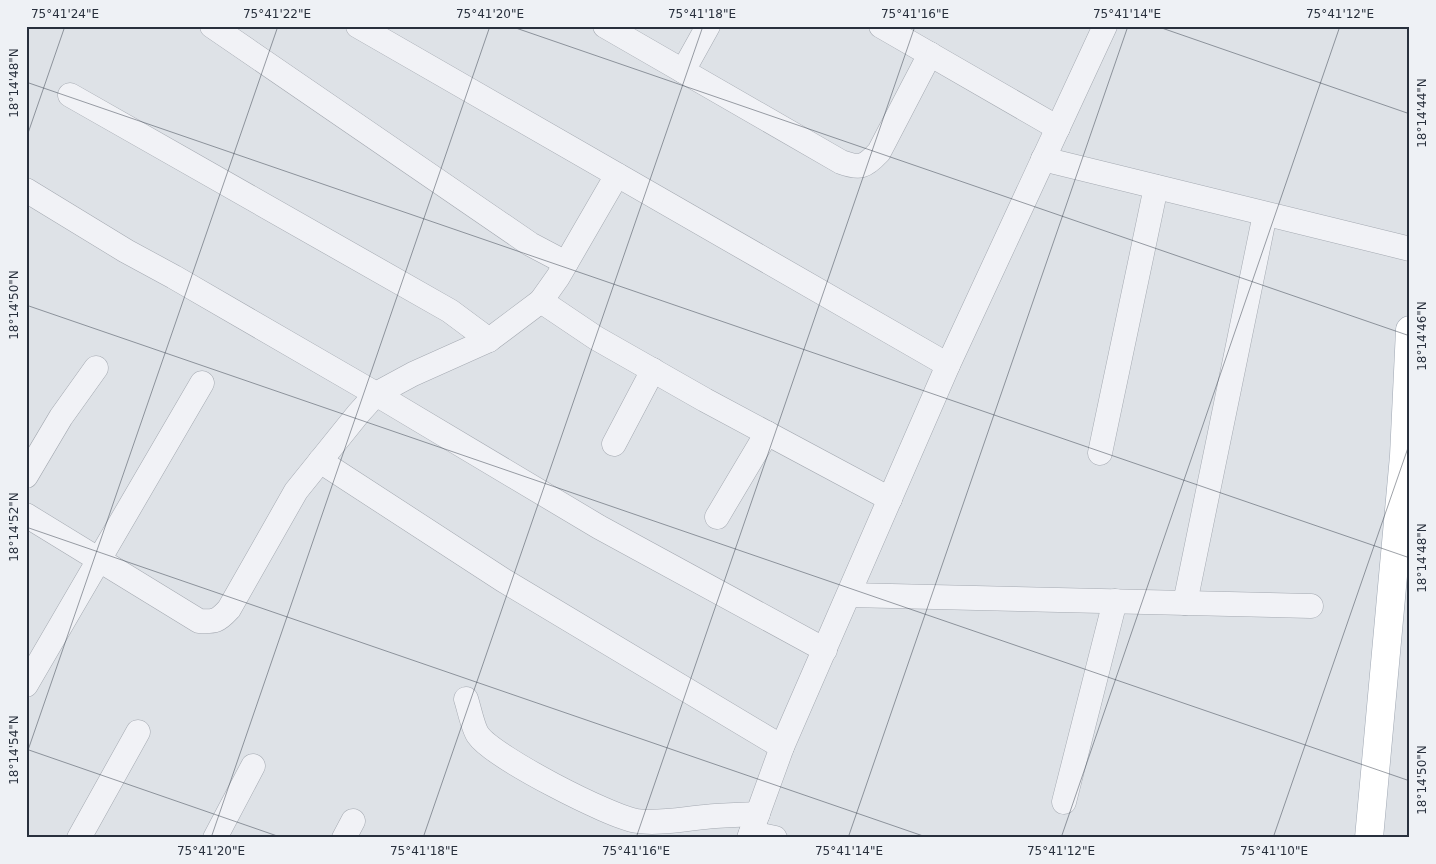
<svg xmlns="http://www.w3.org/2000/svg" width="1436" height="864" font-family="'DejaVu Sans',sans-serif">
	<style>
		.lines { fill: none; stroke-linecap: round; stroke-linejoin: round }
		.minor-casing { stroke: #a4a9b1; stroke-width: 25 }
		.major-casing { stroke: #9ea6b2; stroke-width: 29 }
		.minor { stroke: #f1f2f6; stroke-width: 24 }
		.major { stroke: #fff; stroke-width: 28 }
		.ticks { fill: none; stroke: #28303d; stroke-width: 1; stroke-opacity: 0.45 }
		.neatline { fill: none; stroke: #28303d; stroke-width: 2 }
		.ticks-label { font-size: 12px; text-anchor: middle; fill: #28303d }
	</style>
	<rect width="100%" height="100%" fill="#dee2e7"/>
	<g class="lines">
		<defs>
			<g id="minor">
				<path d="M212,26L530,244L566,263"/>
				<path d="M358,26L948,365"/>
				<path d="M605,26L841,162C860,169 865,167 879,152L930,54"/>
				<path d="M881,26L1058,128"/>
				<path d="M683,71L708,26"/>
				<path d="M70,95L450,311L489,340"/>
				<path d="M1043,159L1410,249"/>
				<path d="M26,190L126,251L174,277L376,394L599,527L825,650"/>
				<path d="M541,301L596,338L705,400L890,499"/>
				<path d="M614,444L653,370"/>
				<path d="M1100,453L1156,187"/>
				<path d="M320,461L503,580L782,747"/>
				<path d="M26,476L61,417L96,368"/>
				<path d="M26,515L199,621C215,622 218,621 229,609L296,491L358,414L376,394L413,374L489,340L541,301L558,277L617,175"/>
				<path d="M717,517L767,433"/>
				<path d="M849,595L1311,606"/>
				<path d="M1185,603L1265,214"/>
				<path d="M26,685L202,383"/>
				<path d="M466,699C469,708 473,728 478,735C493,757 610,817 637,821C659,824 683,819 705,817C723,815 741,815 758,814"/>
				<path d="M1064,802L1115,601"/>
				<path d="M751,833L775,838"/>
				<path d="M79,838L138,732"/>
				<path d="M215,838L253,766"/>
				<path d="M344,838L353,821"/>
				<path d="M749,838L782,747L948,365L1105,26"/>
			</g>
			<path id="major" d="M1369,838L1404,456L1410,330"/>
		</defs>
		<use href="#minor" class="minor-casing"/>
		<use href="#major" class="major-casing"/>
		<use href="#minor" class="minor"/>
		<use href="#major" class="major"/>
	</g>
	<path class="ticks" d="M510,26L1410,336M1156,26L1410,114M26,82L1410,558M26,139L65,26M26,305L1410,781M26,527L929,838M26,749L283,838M26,756L278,26M211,838L490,26M423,838L703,26M636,838L915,26M848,838L1128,26M1061,838L1340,26M1273,838L1410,442"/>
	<rect width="1436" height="864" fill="none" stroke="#eef1f5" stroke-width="55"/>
	<rect x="28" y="28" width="1380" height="808" class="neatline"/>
	<g class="ticks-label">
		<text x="65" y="18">75°41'24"E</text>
		<text x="277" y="18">75°41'22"E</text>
		<text x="490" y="18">75°41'20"E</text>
		<text x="702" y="18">75°41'18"E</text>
		<text x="915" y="18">75°41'16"E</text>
		<text x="1127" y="18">75°41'14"E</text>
		<text x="1340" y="18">75°41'12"E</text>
		<text transform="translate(14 83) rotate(-90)" y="4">18°14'48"N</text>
		<text transform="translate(1422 113) rotate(-90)" y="4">18°14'44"N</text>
		<text transform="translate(14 305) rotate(-90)" y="4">18°14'50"N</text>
		<text transform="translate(1422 336) rotate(-90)" y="4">18°14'46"N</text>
		<text transform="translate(14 527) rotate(-90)" y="4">18°14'52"N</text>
		<text transform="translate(1422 558) rotate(-90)" y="4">18°14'48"N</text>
		<text transform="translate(14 750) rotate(-90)" y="4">18°14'54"N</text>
		<text transform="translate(1422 780) rotate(-90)" y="4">18°14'50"N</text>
		<text x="211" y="855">75°41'20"E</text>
		<text x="424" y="855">75°41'18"E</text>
		<text x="636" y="855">75°41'16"E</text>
		<text x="849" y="855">75°41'14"E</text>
		<text x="1061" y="855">75°41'12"E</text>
		<text x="1274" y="855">75°41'10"E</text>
	</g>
</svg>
